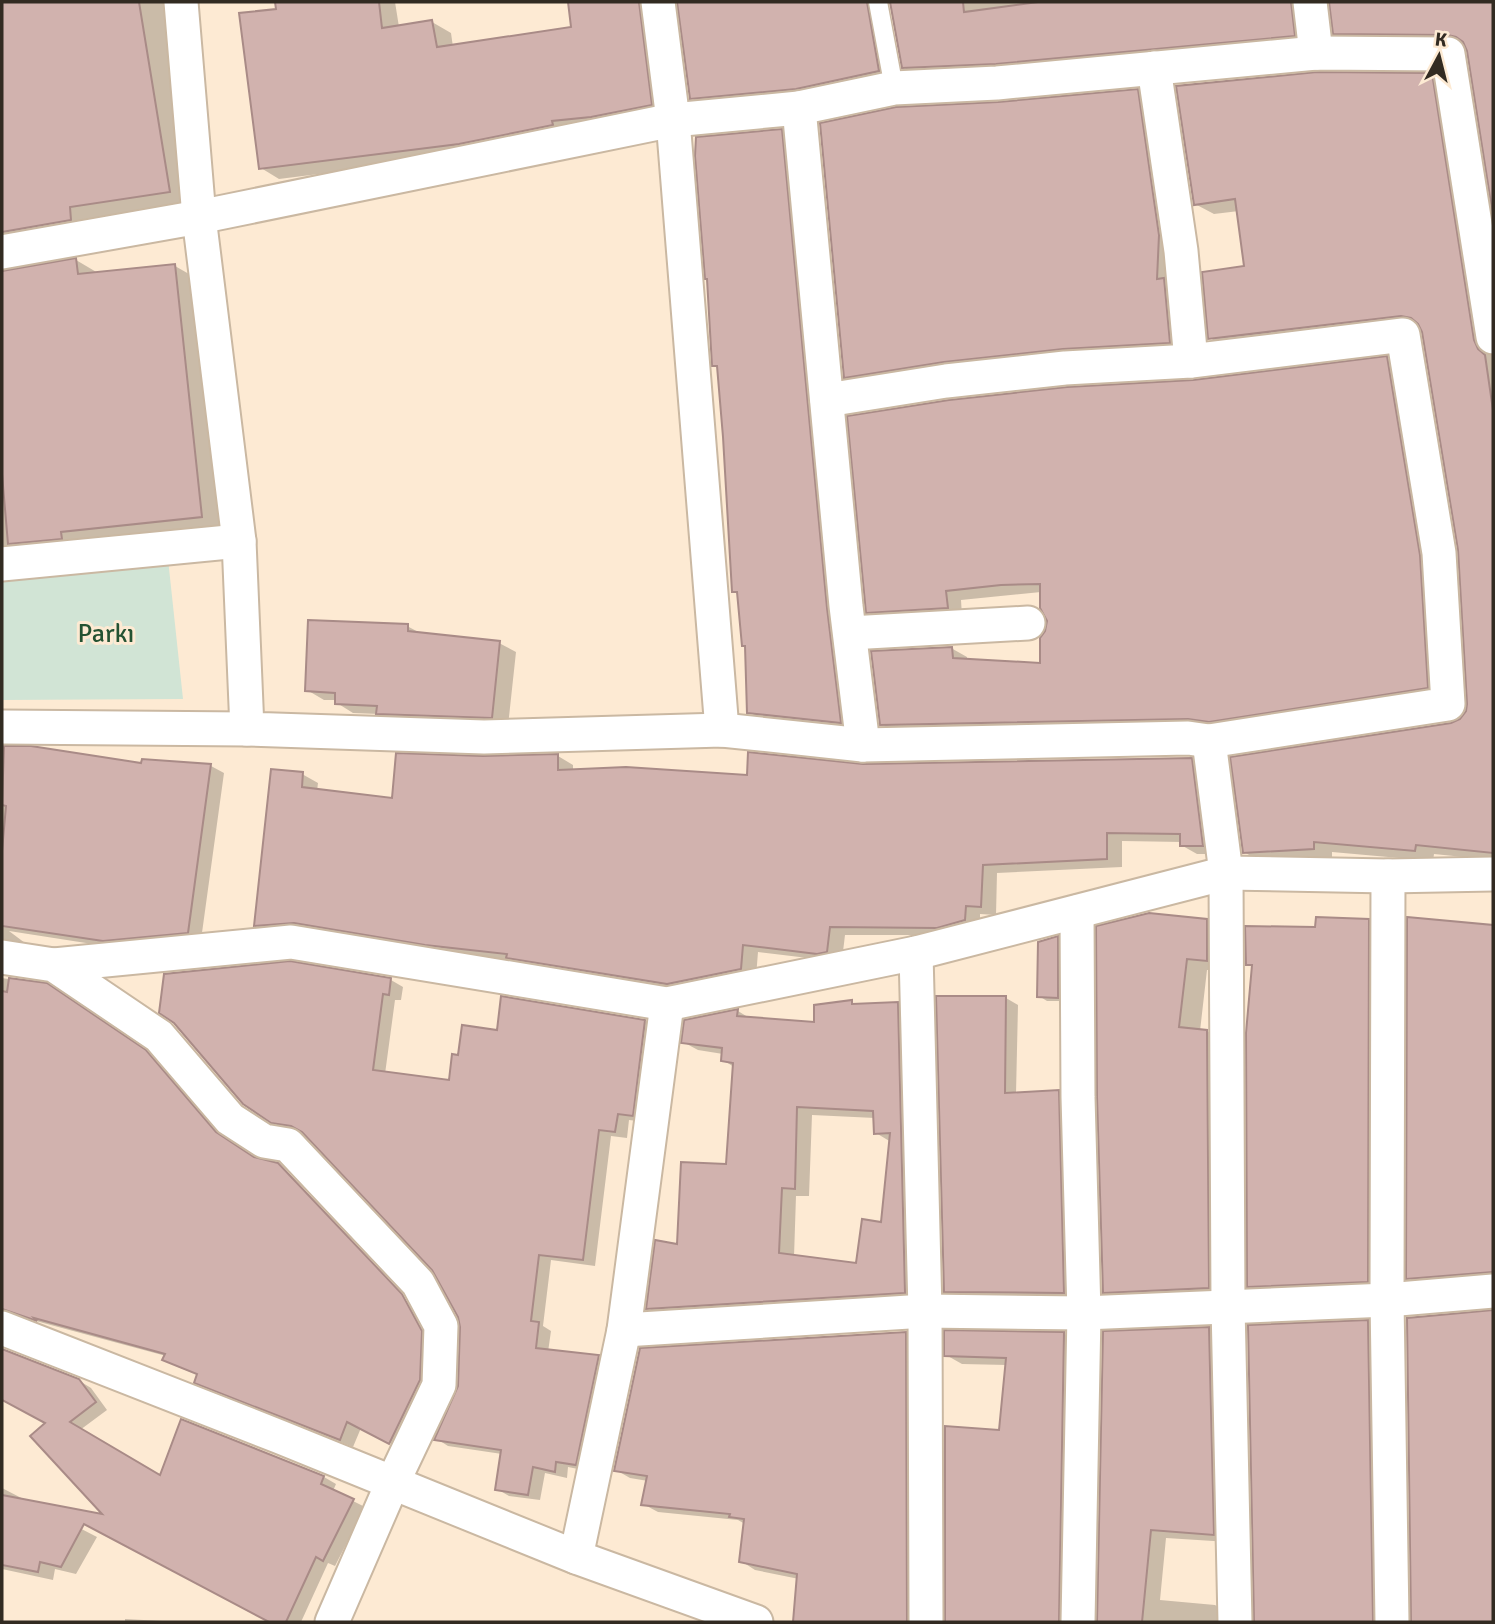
<svg xmlns="http://www.w3.org/2000/svg" width="1495" height="1624" font-family="Signika,sans-serif">
	<style>
		.green { fill: #d1e4d5 }
		.shadow { fill: #0003; fill-rule: evenodd }
		.building { fill: #d1b2ae; stroke: #a98b87; stroke-width: 2; fill-rule: evenodd }
		.lines { fill: none; stroke-linecap: round; stroke-linejoin: round }
		.service-casing { stroke: #cab8a2; stroke-width: 21 }
		.minor-casing { stroke: #cab8a2; stroke-width: 37 }
		.service { stroke: #fff; stroke-width: 18 }
		.minor { stroke: #fff; stroke-width: 33 }
		.labels { text-anchor: middle; stroke-width: 6; stroke-linejoin: round; paint-order: stroke }
		.park-label { font-size: 26px; fill: #245232; stroke: #fdead3 }
	</style>
	<rect width="100%" height="100%" fill="#fdead3"/>
	<path class="green" d="M168,559L183,699L2,700V578Z"/>
	<g class="shadow">
		<path d="M2,2H165L197,208L12,261L11,272L76,260L98,273L175,266L203,282L229,533L2,566Z"/>
		<path d="M277,2H395L399,27L432,22L451,33L453,47L573,29L570,2H661L669,115L478,154L279,179L261,168L278,11Z"/>
		<path d="M679,2H1313L1312,46L922,78L903,67L891,3L888,4L885,15L897,81L710,109L691,98Z"/>
		<path d="M1331,2H1493V205L1466,44H1353L1335,33Z"/>
		<path d="M1431,75L1450,86L1493,355V860L1434,854L1433,861L1332,852V859L1263,863L1244,852L1460,721L1467,713L1469,703L1460,550L1421,325L1228,349L1210,338L1246,267L1239,211L1214,214L1195,204Z"/>
		<path d="M1137,91L1151,99L1183,350L859,385L845,377L998,104Z"/>
		<path d="M781,131L798,140L857,732L766,722L749,712L747,647L743,645L739,595L733,591L719,368L714,365Z"/>
		<path d="M1387,358L1402,367L1443,696L1226,729L897,733L882,724L951,648L967,657V660L1041,665L1049,623L1041,592L961,600L962,616L883,621L868,612L1193,382Z"/>
		<path d="M407,626L422,634L499,643L516,652L508,726L394,723L379,714L353,713L337,703V700H324L307,690Z"/>
		<path d="M5,748L143,765V761L211,766L224,773L201,940L118,948L9,931L29,946L2,951V774Z"/>
		<path d="M558,756L573,765V771L749,776L863,766L1191,760L1207,769L1218,854H1197L1181,845L1182,842L1122,841V867L997,873L996,915L980,914V929L953,935H845L842,960L833,961L758,952L756,977L683,992L523,966L515,961L271,934L255,925L302,774L318,783L317,791L394,800L483,758Z"/>
		<path d="M1409,919L1493,926V1281L1424,1287L1408,1278Z"/>
		<path d="M1206,921L1227,933V971L1207,970L1200,1031H1207L1227,1043L1229,1299L1125,1304L1104,1292L1099,1097Z"/>
		<path d="M1368,921L1384,930V1290L1265,1295L1249,1286L1254,967L1247,964L1317,929Z"/>
		<path d="M1058,938L1066,943V1001H1047L1039,996Z"/>
		<path d="M290,963L391,980L403,987L401,1000H395L385,1074L450,1081L459,1057L499,1032L503,998L645,1022L657,1029L645,1122L629,1120L627,1138L611,1136L595,1266L551,1260L543,1326L551,1331L548,1352L598,1357L610,1364L588,1471L568,1467L567,1478L545,1473L540,1500L509,1496L497,1489L502,1454L448,1446L437,1439L460,1387L462,1326L460,1316L436,1273L305,1132L285,1129L272,1121Z"/>
		<path d="M2,978L46,985L159,1060L229,1142L256,1160L283,1168H280L407,1302L410,1299L288,1170L292,1173L415,1304L434,1339L403,1450L361,1428L353,1447L209,1389L196,1382L198,1375L178,1367L164,1359L166,1356L36,1321L23,1314L25,1309L2,1296Z"/>
		<path d="M1006,998L1018,1005L1016,1094L1058,1092L1070,1099L1076,1299L958,1298L946,1291Z"/>
		<path d="M851,1002L858,1006L898,1004L913,1013L920,1301L663,1317L648,1308L678,1246L727,1166L734,1067L723,1060V1054L698,1050L683,1042L738,1011L751,1019L816,1024ZM812,1115L875,1118L876,1133L891,1142L883,1224L857,1265L794,1257L796,1196H809Z"/>
		<path d="M1493,1312V1622H1413L1408,1319Z"/>
		<path d="M1368,1322L1383,1331L1388,1622H1256L1249,1327Z"/>
		<path d="M1209,1329L1224,1338L1229,1542L1166,1538L1160,1600L1215,1605L1231,1615V1622H1099L1105,1333Z"/>
		<path d="M905,1333L920,1341L921,1622H794L799,1579L755,1570L741,1561L745,1524L738,1520L658,1512L643,1504L648,1481L630,1478L616,1470Z"/>
		<path d="M1064,1334L1080,1343L1074,1622H947L946,1428L1000,1432L1007,1365L962,1364L946,1355Z"/>
		<path d="M4,1351L78,1380L91,1388L107,1410L80,1430L161,1478L182,1421L324,1477L336,1484L333,1491L365,1507L335,1566L328,1563L301,1622H272L151,1558L47,1423L2,1399V1356Z"/>
		<path d="M2,1488L97,1537L76,1574L55,1569L53,1580L2,1569Z"/>
		<path d="M125,1619L181,1622H125Z"/>
	</g>
	<g class="building">
		<path d="M2,2H139L170,192L70,207L71,220L2,232Z"/>
		<path d="M275,2H379L382,28L432,20L437,47L571,27L568,2H639L652,105L591,117L552,121L553,125L459,144L259,169L239,13L276,9Z"/>
		<path d="M677,2H867L879,71L796,89L690,99Z"/>
		<path d="M890,2H963L964,12L1038,2H1291L1295,36L996,64L902,68Z"/>
		<path d="M1329,2H1493V216L1467,51L1463,42L1456,37L1448,35L1333,34Z"/>
		<path d="M1317,72L1432,73L1474,340L1478,349L1485,355L1493,410V853L1416,845L1415,851L1314,842V849L1243,853L1230,757L1451,723L1460,719L1466,711L1467,704L1458,550L1422,332L1418,324L1411,318L1401,316L1208,339L1202,272L1244,266L1235,199L1194,205L1176,86Z"/>
		<path d="M1138,89L1159,235L1157,279L1164,278L1170,343L1063,349L944,362L844,378L820,123L896,107L998,102Z"/>
		<path d="M782,129L827,608L841,723L747,713L745,646H742L737,592H732L723,437L717,366H712L707,279H705L695,156L696,137Z"/>
		<path d="M76,258L78,274L175,264L202,517L61,532L62,539L8,544L2,474V271Z"/>
		<path d="M1387,356L1420,555L1428,688L1209,722L1188,719L880,725L871,651L952,647L953,658L1040,663V638L1045,631L1047,621L1040,608V584L1001,585L946,591L948,608L866,613L847,416L949,400L1067,387L1193,380Z"/>
		<path d="M308,620L408,624V631L500,641L492,718L376,714L377,706L335,704V693L305,691Z"/>
		<path d="M4,746H31L141,763L142,759L211,764L188,933L103,941L2,926V851L6,806L2,805Z"/>
		<path d="M748,752L863,764L1192,758L1203,846H1180V834L1107,833V859L983,865L981,907L966,906L965,920L937,928L830,927L827,952L817,954L743,945L741,969L667,984L506,958L507,954L425,945L294,923L254,926L271,769L303,772L302,787L392,798L396,753L483,756L558,754V770L626,767L747,775Z"/>
		<path d="M1149,913L1207,919V961L1187,959L1179,1027L1207,1030L1209,1288L1103,1293L1097,1097L1096,926Z"/>
		<path d="M1316,917L1369,919L1368,1282L1247,1287L1246,1033L1252,965H1246L1245,926L1315,927Z"/>
		<path d="M1407,917L1493,925V1272L1406,1279Z"/>
		<path d="M1058,936V998L1037,997L1038,942Z"/>
		<path d="M290,961L391,978L389,995L383,994L373,1070L449,1080L452,1054L458,1055L462,1025L497,1030L501,996L645,1020L633,1116L618,1114L615,1132L599,1130L583,1260L539,1255L531,1321L539,1322L536,1348L599,1355L576,1465L556,1462L555,1472L533,1467L528,1495L495,1490L501,1450L434,1440L458,1386L460,1327L458,1317L432,1270L302,1132L291,1126L271,1123L243,1104L174,1023L159,1013L164,974Z"/>
		<path d="M9,978L47,983L146,1050L216,1132L254,1157L278,1163L402,1294L422,1331L420,1380L389,1444L347,1422L340,1440L194,1383L197,1374L162,1360L165,1354L34,1318L37,1321L2,1309V991L7,992Z"/>
		<path d="M936,996H1006L1005,1093L1059,1090L1064,1293L944,1292Z"/>
		<path d="M852,1000V1004L898,1002L905,1293L646,1309L655,1240L677,1244L681,1162L726,1164L733,1063L721,1061L722,1048L681,1043L684,1020L738,1009L737,1016L814,1022V1005ZM797,1107L873,1111L874,1134L890,1133L881,1222L862,1219L856,1263L779,1253L782,1188L795,1189Z"/>
		<path d="M1493,1310V1622H1411L1407,1318Z"/>
		<path d="M1368,1320L1373,1622H1254L1248,1325Z"/>
		<path d="M1209,1327L1214,1535L1151,1530L1142,1622H1097L1103,1331Z"/>
		<path d="M944,1330L1064,1332L1059,1622H945V1426L999,1430L1006,1358L944,1356Z"/>
		<path d="M906,1332L907,1622H793L797,1574L739,1562L744,1519L729,1517L730,1514L641,1505L647,1476L614,1471L640,1348Z"/>
		<path d="M2,1349L79,1379L96,1402L70,1422L160,1475L181,1419L324,1476L321,1484L354,1499L323,1561L316,1557L286,1622H269L84,1524L61,1567L40,1562L38,1572L2,1565V1495L102,1514L30,1436L45,1423L2,1400Z"/>
	</g>
	<g class="lines">
		<defs>
			<path id="service" d="M878,2L894,88"/>
			<g id="minor">
				<path d="M181,2L199,217L239,541L247,729L484,737L722,730L863,745L1188,738L1209,741L1448,704L1439,553L1403,335L1191,361L1065,368L946,381L827,400"/>
				<path d="M658,2L673,120L722,730"/>
				<path d="M1310,2L1316,53"/>
				<path d="M1154,68L1181,251L1191,361"/>
				<path d="M799,108L846,606L863,745"/>
				<path d="M2,252L199,217L673,120L799,108L894,88L997,83L1316,53L1448,54L1493,337"/>
				<path d="M2,564L239,541"/>
				<path d="M850,633L1028,623"/>
				<path d="M2,727L247,729"/>
				<path d="M1209,741L1226,873L1228,1306L1235,1622"/>
				<path d="M1388,876L1387,1300L1392,1622"/>
				<path d="M1077,912L1078,1097L1084,1313L1078,1622"/>
				<path d="M916,953L925,1311L926,1622"/>
				<path d="M2,957L54,965L159,1036L230,1119L264,1141L288,1145L418,1283L441,1326L439,1385L392,1484L332,1622"/>
				<path d="M54,965L291,942L667,1004L916,953L1226,873L1388,876L1493,874"/>
				<path d="M2,1328L280,1437L576,1557L756,1622"/>
				<path d="M624,1330L925,1311L1084,1313L1387,1300L1493,1291"/>
				<path d="M576,1557L624,1330L667,1004"/>
			</g>
		</defs>
		<use href="#service" class="service-casing"/>
		<use href="#minor" class="minor-casing"/>
		<use href="#service" class="service"/>
		<use href="#minor" class="minor"/>
	</g>
	<g class="labels">
		<g class="park-label">
			<text x="106" y="642">Parkı</text>
		</g>
	</g>
	<rect width="1495" height="1624" fill="none" stroke="#322b22" stroke-width="7"/>
	<g transform="translate(1439 56) rotate(7)" stroke="#fdead3" stroke-width="5" paint-order="stroke">
	<path d="M0-5L12 26L0 18L-12 26Z" fill="#322b22"/>
	<text y="-10" font-size="19" font-weight="bold" text-anchor="middle" fill="#322b22">K</text>
	</g>
</svg>
